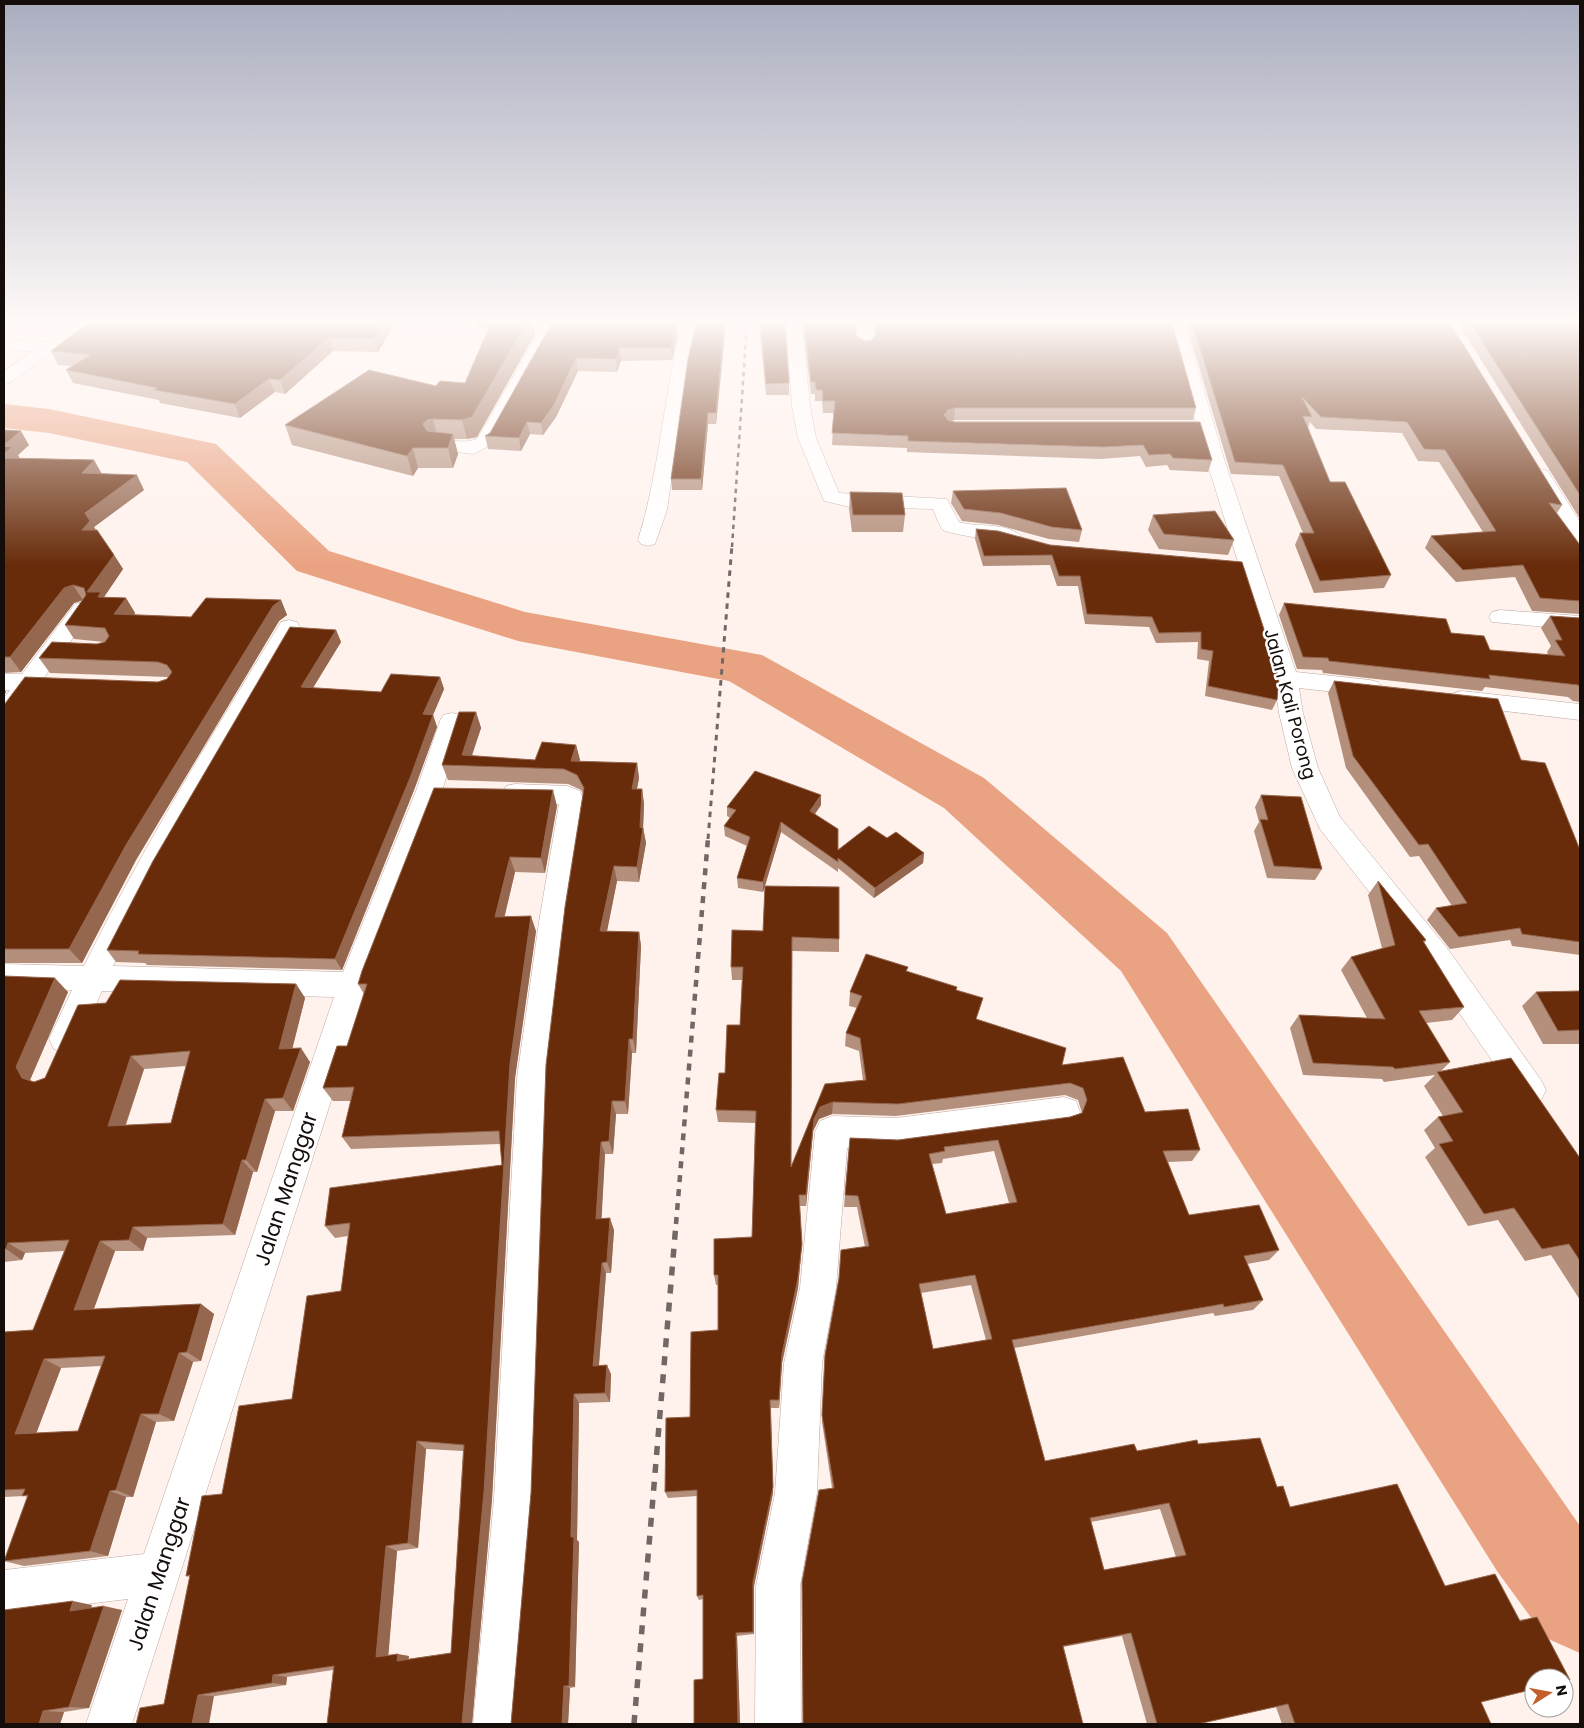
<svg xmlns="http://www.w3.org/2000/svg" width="1584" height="1728" font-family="Poppins,sans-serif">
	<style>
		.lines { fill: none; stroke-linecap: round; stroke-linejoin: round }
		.river { fill: #eaa382; fill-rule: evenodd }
		.minor-casing { stroke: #bca8a0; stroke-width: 1 }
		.major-casing { stroke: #bca8a0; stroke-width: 1 }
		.minor { fill: #fff; fill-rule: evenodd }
		.major { fill: #fff; fill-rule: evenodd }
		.rail-far3 { stroke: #716864; stroke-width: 2.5; stroke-dasharray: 4.5 4.5; stroke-linecap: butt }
		.rail-far2 { stroke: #716864; stroke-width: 3; stroke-dasharray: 5.5 5.5; stroke-linecap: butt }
		.rail-far1 { stroke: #716864; stroke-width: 4.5; stroke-dasharray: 7 7; stroke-linecap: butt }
		.rail { stroke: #716864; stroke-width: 5.5; stroke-dasharray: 9 9; stroke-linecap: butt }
		.wall { fill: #b48f7c; fill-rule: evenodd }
		.shaded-wall { fill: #95674f }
		.building { fill: #682c0b; stroke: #95674f; fill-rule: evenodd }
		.labels { text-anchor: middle; stroke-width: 5; stroke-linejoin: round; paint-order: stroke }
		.street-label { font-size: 18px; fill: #140d0a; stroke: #fff }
		.near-street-label { font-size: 21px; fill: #140d0a; stroke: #fff }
	</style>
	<rect width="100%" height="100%" fill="#fff2ed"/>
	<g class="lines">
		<path class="river" d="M4,404L49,409L216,444L329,551L525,612L762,655L984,778L1167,933L1580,1526V1653L1546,1638L1497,1571L1121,971L944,808L729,681L518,641L297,571L187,462L49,433L4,428Z"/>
		<defs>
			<g id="minor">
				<path d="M639,323H698L687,370L667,510L655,544L648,546L641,544L638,540C659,473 663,401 680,333L633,331L631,328L633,325Z"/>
				<path d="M786,323H802L810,406L816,438L839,493L947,499L959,522C977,528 1010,521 1022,538L1019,542C1013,544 948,534 943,530C938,524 936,515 933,509L850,507L824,501L798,438L792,406Z"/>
				<path d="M858,323H874L873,346L871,349L865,351L857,346Z"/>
				<path d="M1168,323H1184L1225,462L1296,672L1370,680L1378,682L1382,688L1378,694L1370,696L1299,688L1303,713L1318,768L1340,817L1447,948L1541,1080L1546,1090L1541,1100L1530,1105L1519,1100L1427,966L1320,829L1292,768L1279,713L1274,679L1207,462Z"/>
				<path d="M543,324L591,323L596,327L588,332H554L491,445L473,454L433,449L430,445L433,441C448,437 464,446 478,438Z"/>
				<path d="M4,340L47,342L55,347L47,352L4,350Z"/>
				<path d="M1541,469L1548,471L1580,522V544L1573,542L1532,475L1534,471Z"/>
				<path d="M83,602L91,604L94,609L13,720L4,722V698L10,690H4V674H22L75,604Z"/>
				<path d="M1500,610L1580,616V630L1492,622L1489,617L1492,612Z"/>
				<path d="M289,620L297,622L300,627L182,831L113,966L343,972L416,791L440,721L443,715L452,713L461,715L464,721L442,791L368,985L132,1724H86L128,1599L4,1614V1570L144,1554L334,997L102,991L76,1049L65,1053L54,1049L49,1039L72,990L4,988V964L84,966C142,849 210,738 278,627L281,622Z"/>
				<path d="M1462,691L1580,704V720L1454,705L1450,699L1454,693Z"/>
				<path d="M515,784L567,786L580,791L585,804L567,922L549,1078L536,1499L519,1724H473L494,1499L517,1078L539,922L559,804L515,802L506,800L502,793L506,786Z"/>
				<path d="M1064,1097L1076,1101L1080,1112L1076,1123L1064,1127L896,1150L847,1148L836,1288L822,1363L817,1493L800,1586L801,1724H755L756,1586L775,1493L784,1363L800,1288L815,1132L820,1121L832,1116L896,1118Z"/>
			</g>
			<path id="major" d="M73,323H92L10,383L4,384V371Z"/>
		</defs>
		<use href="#minor" class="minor-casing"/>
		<use href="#major" class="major-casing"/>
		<use href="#minor" class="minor"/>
		<use href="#major" class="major"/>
		<path class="rail-far3" d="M732,547L747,323"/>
		<path class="rail-far2" d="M708,839L732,545"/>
		<path class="rail-far1" d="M676,1224L708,838"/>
		<path class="rail" d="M634,1724L676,1223"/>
	</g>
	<g class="wall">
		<path d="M88,323H395L378,352L333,351L285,394L275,392L240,418L160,403L159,400L73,383L66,370L72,366L58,365L51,351Z"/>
		<path d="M476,323H533L535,334L477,437L467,439H454L458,454L453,468H418L413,476L292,445L285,425L436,386L465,383L489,328H477Z"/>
		<path d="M552,323L678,335L672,360L621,361L617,372L578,371L556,417L543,435L530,434L521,451L488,449L485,436L490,433Z"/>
		<path d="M726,323L716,424H708L702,490H672L671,479Z"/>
		<path d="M759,323H785L789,383V395H766Z"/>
		<path d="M802,323H856V335L865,341L1196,408L1193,420H954L950,421L955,422H1200L1212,460L1208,472L1170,470L1167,465L1146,467L1140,456L1100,459L907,452V448L832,445L834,413H823L822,401H815V394H811Z"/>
		<path d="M1186,323H1450L1562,505L1557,513L1580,545V616V614L1532,611L1515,577L1456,582L1425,548L1431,536L1483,532L1439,462L1418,461L1402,433L1316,429L1310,422L1308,428L1330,482L1391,575L1384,588L1314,593L1295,545L1300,533H1303L1279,476L1231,474Z"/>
		<path d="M1458,323H1580V519Z"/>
		<path d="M4,430L29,445L18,455L19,458L94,460L102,474L144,490L94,527L114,555L123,569L104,597L126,598L135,613L134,615L191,617L281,600L287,615L279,621L136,860L82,963H4V705L158,682L167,679L168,677L50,673L39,658L104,642L74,639L65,625L83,600L74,603L21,672L4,673Z"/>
		<path d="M953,491L1082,530L1079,542L1049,539L998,525L962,521L951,503Z"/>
		<path d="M850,492L905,515L903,532H852L849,509Z"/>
		<path d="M1153,515L1234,540L1228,555L1159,549L1148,530Z"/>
		<path d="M976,529L1050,545L1242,562L1277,700L1272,710L1205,696L1209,661L1197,659L1198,642L1156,643L1149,627L1085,624L1078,586H1057L1050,565L983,566L975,539Z"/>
		<path d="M1284,603L1451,633L1490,650L1548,655L1547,652L1551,646L1541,628L1550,616L1580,618V702L1573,701L1568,697L1485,687L1482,691L1323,673L1322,670L1297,669L1279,615Z"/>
		<path d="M336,630L341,642L313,688L381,692L440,677L444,689L433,715L437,727L414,790L342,970L147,965L145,963L116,962L107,950Z"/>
		<path d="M1334,681L1521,760L1580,850V955L1512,946L1510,940L1450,949L1427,920L1436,908L1452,906L1419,856L1410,857L1346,768L1328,693Z"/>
		<path d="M476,712L481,728L472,756L535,760L576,745L580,760L579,762L637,763L639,778L637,789H642L644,804L643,827L646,843L639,882L617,881L607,931L639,932L641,946L636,1053H632L628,1114H616L613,1154H605L601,1218L614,1230L611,1273H606L599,1366L611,1374L610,1402L579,1403L577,1540L579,1542L575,1687L570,1688L568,1724H511L531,1493L583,794L581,790L568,784L448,780L442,765Z"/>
		<path d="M1261,795L1322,869L1315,880L1267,878L1254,831L1259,822L1255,807Z"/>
		<path d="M821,805L815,814L838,850L887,838L924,853L923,863L874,898L838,868V872L781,832L765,886L839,939V952L792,951L791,1167L825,1084L863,1080L859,1051L845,1046L846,1033L857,1008L849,1006L850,992L908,967L907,971L956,990L977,1020L1062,1065L1145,1112L1200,1150L1192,1161L1168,1162L1189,1215L1279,1250L1269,1260L1247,1264L1263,1300L1253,1310L1215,1316L1213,1313L1014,1348L1045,1461L1198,1444L1277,1487L1290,1507L1445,1586L1519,1620L1537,1617L1481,1702L1491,1724H1282L1276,1707L1198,1724H1147L1122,1636L1063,1647L803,1723L832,1488L822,1422L825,1355L865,1247L857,1207H844L850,1138L898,1140L1070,1117L1082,1113L1078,1100L1065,1095L896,1116L832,1114L819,1119L813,1131L806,1206H800L801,1255L798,1288L782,1363L779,1408H771L773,1493L754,1586V1634L737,1636L740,1724H694L703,1679V1599L699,1600L697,1596V1496L668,1498L665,1492L690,1417L718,1330V1285H716L714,1275L752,1237L755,1123L718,1122L716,1110L725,1073L740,1025L742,980H732L731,967L763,931L765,887L763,892L738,888L737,878L747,846L725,836L724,826L730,818L727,816V807ZM994,1151L1009,1203L946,1214L932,1164L942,1163L943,1159ZM971,1285L986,1340L933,1349L921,1293ZM1160,1509L1176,1557L1104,1570L1091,1522Z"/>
		<path d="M557,806L545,873L515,872L504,917L536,931L515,1078L492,1499L472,1724H327L333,1670L287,1677L286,1685L164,1704L190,1577L186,1576L222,1494L292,1399L341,1291L348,1236L335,1238L325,1226L502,1165L500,1144L351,1149L342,1137L351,1101H333L323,1088L347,1046L364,994L358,984ZM426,1449L463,1451L451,1653L408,1659L409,1656L388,1655L397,1551L418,1548Z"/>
		<path d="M1378,881L1426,940L1424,943L1464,1007L1452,1020L1426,1023L1450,1062L1440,1072L1580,1158V1300L1551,1255L1525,1261L1498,1220L1468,1226L1425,1157L1435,1148L1424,1130L1438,1117L1443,1116L1424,1086L1435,1075L1384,1082L1382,1079L1303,1075L1290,1028L1299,1015L1367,1018L1341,970L1351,957L1382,948L1368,895Z"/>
		<path d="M4,976L68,992L30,1080L31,1081L34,1082L45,1078L106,1003L296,984L305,998L292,1049L310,1062L293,1111H275L257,1172H253L235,1235L147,1238L143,1251H115L94,1309L201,1304L214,1314L201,1361L193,1362L174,1421L156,1422L133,1497H126L108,1556L24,1566L4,1561L28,1497L24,1496L4,1497V1332L33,1330L64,1251L25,1253L22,1260L4,1262ZM186,1066L171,1123L126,1125L144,1069ZM101,1366L78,1431L36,1433L61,1368Z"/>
		<path d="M1580,991V1044H1543L1522,1006L1536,992Z"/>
		<path d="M92,1605L91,1608L122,1610L89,1708L64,1712L60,1724H4Z"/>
	</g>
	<g class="shaded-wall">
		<path d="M384,323H395L378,352L374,339Z"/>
		<path d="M527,323H533L535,334L477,437L467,439L462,420Z"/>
		<path d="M677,323L678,335L672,360L671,348Z"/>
		<path d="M725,323H726L716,424V413Z"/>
		<path d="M329,338L333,351L285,394L280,380Z"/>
		<path d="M620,348L621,361L617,372L616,359Z"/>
		<path d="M576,358L578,371L556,417L543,435L541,423Z"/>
		<path d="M269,379L275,392L240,418L235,404Z"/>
		<path d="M955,408L954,420L946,422L944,415L948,410Z"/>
		<path d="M708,413V424L702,490L701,479Z"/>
		<path d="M433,419L438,438L433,439L423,424L427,420Z"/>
		<path d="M527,422L530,434L521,451L519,438Z"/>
		<path d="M21,431L29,445L18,455L21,461L4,463V445Z"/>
		<path d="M453,434L458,454L453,468L448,448Z"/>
		<path d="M413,448L418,468L413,476L407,456Z"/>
		<path d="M94,460L102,475L82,473Z"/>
		<path d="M137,475L144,490L94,527L99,536L82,530L85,513Z"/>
		<path d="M114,555L123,569L104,597L110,607L87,592Z"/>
		<path d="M73,585L83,600L74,603L21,672L10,657L64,588Z"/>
		<path d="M126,598L135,613L123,629L114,614Z"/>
		<path d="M281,600L287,615L279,621L136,860L82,963L69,949L126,845L273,606Z"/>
		<path d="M336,630L341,642L306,699L301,687Z"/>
		<path d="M440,677L444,689L433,715L437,727L414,790L342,970L335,959L423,714Z"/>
		<path d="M4,688L6,692L4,696Z"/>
		<path d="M476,712L481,728L468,766L462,755Z"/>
		<path d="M576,745L580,760L575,774L571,761Z"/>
		<path d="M637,763L639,778L634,804L632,789Z"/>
		<path d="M642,789L644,804L643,831V828L646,843L639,882L637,867Z"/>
		<path d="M553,790L557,806L545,873L541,858Z"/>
		<path d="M821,795V805L810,821V811Z"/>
		<path d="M781,822V832L763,892V882Z"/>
		<path d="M924,853L923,863L874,898L875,888Z"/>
		<path d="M510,857L515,872L501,932L495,917Z"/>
		<path d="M614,866L617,881L604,946L600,931Z"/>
		<path d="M531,916L536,931L515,1078L492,1499L472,1724H463L462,1723L510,1064Z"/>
		<path d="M639,932L641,946L636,1053L633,1039Z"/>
		<path d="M55,978L68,992L30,1080L36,1091L22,1078L16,1067Z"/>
		<path d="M296,984L305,998L289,1062L279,1049Z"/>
		<path d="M629,1039L632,1053L628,1114L625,1101Z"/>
		<path d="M301,1048L310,1062L293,1111L283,1098Z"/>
		<path d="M131,1056L144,1069L121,1138L108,1126Z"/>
		<path d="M265,1099L275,1111L257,1172L246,1160Z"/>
		<path d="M612,1101L616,1114L613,1154L609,1141Z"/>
		<path d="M833,1102L832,1114L819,1119L813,1131L806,1206V1195L814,1119L820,1107Z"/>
		<path d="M601,1142L605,1154L601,1230L596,1219Z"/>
		<path d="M242,1160L253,1172L235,1235L223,1224Z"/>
		<path d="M610,1218L614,1230L611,1273L607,1262Z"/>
		<path d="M133,1227L147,1238L143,1251L129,1240Z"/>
		<path d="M100,1241L115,1251L90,1319L74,1310Z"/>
		<path d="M8,1243L25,1253L22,1260L6,1249Z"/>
		<path d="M802,1244L798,1288L782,1363L779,1408V1400L782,1354Z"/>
		<path d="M602,1263L606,1273L598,1375L593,1366Z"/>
		<path d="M201,1304L214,1314L201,1361L187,1352Z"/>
		<path d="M179,1353L193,1362L174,1421L159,1414Z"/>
		<path d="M44,1359L61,1368L33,1442L15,1434Z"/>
		<path d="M607,1365L611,1374L610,1402L605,1393Z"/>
		<path d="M574,1394L579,1403L577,1540L579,1542L575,1687L569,1686Z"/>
		<path d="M770,1400L773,1493L754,1586V1634L753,1632V1582Z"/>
		<path d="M141,1414L156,1422L133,1497L116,1490Z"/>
		<path d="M417,1441L426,1449L418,1548L408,1543Z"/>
		<path d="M110,1491L126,1497L108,1556L90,1551Z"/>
		<path d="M386,1546L397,1551L388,1660L376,1657Z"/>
		<path d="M73,1601L92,1605L89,1615L70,1611Z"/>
		<path d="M104,1606L122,1610L89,1708L69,1707Z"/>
		<path d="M736,1633L737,1636L740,1724H738Z"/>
		<path d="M398,1654L409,1656L408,1663L397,1661Z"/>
		<path d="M273,1675L287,1677L286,1685L272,1683Z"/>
		<path d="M564,1686L570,1688L568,1724H562Z"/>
		<path d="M198,1695L214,1696L209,1724H192Z"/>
		<path d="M43,1711L64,1712L60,1724H39Z"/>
	</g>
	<g class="building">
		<path d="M88,323H384L374,339L329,338L280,380L269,379L235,404L154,390L157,388L66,370L90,355L51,351Z"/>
		<path d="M491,323H527L472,417L462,420L433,419L427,420L423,424L427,431L453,434L448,448H413L407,456L285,425L369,370L436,386L440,381L465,383Z"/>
		<path d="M552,323H677L671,348H620L616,359L576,358L554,405L541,423L527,422L519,438L485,436L490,433Z"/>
		<path d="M696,323H725L716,413H708L701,479H671L688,359Z"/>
		<path d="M760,323H785L789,383L766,384Z"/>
		<path d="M804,323H856V335L865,341L872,340L875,336L876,323H1172L1196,408H955L948,410L944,415L948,420L955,422H1200L1212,460L1173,458L1170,454L1149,455L1143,445L1103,447L908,441V436L832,433L835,401H823L822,390H816L815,382H811Z"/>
		<path d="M1192,323H1450L1562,505L1549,503L1580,545V601L1540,598L1523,565L1463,570L1431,536L1496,531L1445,450L1424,449L1407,422L1321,417L1302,397L1312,417L1303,416L1330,482H1345L1391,575L1320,581L1300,533H1314L1283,465L1235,462Z"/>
		<path d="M1470,323H1580V495Z"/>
		<path d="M4,430L21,431L4,445Z"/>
		<path d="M4,446L12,447L4,454Z"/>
		<path d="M4,458L94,460L82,473L137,475L85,513L90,521L82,530H97L114,555L87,592H101L98,597L126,598L114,614L191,617L206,598L281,600L273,606L126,845L69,949H4V705L25,677L158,682L167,679L172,672L167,665L158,662L39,658L52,642L97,644L105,642L109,636L105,628L65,625L86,595L84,588L73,585L64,588L10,657H4Z"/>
		<path d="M1066,488L1082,530L1052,527L1001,513L964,509L953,491Z"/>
		<path d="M850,492L902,493L905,515H853Z"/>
		<path d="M1215,511L1234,540L1164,534L1153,515Z"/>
		<path d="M976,529L998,531L1050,545L1242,562L1277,669L1279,683L1277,700L1208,686L1213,651L1201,649V632L1159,633L1152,617L1087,614L1080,576H1059L1052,555L984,556Z"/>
		<path d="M1284,603L1446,619L1451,633L1484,636L1490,650L1565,656L1555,640H1562L1550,616L1580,618V687L1578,685L1489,675L1490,679L1329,661L1328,658L1303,657Z"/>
		<path d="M290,627L336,630L301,687L381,692L391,674L440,677L423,714L433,715L410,778L335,959L138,954L139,951L107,950L153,861Z"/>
		<path d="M1334,681L1498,699L1521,760L1545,763L1580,850V942L1522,934L1520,928L1459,937L1436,908L1467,903L1428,844L1419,845L1353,756Z"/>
		<path d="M459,712H476L462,755L535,760L542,742L576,745L571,761L637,763L632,789H642L640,827L643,828L637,867L614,866L600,931L639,932L633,1039H629L625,1101H612L609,1141L601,1142L596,1219L610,1218L607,1262L602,1263L593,1366L607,1365L605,1393L574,1394L571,1537H574L569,1686H564L562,1724H511L531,1493L546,1065L565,907L584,788L577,775L564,769L442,765Z"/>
		<path d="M755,771L821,795L810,811L838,829V850L869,826L887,838L896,832L924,853L875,888L838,858V862L781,822L763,882L737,878L750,837L724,826L736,810L727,807Z"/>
		<path d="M434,788L553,790L541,858L510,857L495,917L531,916L510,1064L484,1492L462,1723L463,1724H327L334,1666L273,1675L272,1683L198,1695L192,1724H136L140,1708L164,1704L190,1575L186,1576L202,1496L222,1494L239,1406L292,1399L307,1296L341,1291L350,1223L325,1226L330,1188L502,1165L499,1131L342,1137L354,1087L323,1088L337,1046H347L367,984H358L362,971ZM417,1441L464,1445L451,1653L397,1661L398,1654L376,1657L386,1546L408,1543Z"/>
		<path d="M1261,795L1301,797L1322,869L1274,866L1260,819L1268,820Z"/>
		<path d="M1378,881L1426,940L1423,941L1464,1007L1419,1011L1450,1062L1395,1069L1393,1067L1313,1063L1299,1015L1385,1019L1351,957L1395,945Z"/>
		<path d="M765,886L839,887V939L792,937L791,1167L825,1084L866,1080L860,1038L846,1033L862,996L850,992L866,954L908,967L906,971L957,987L956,990L983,998L976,1019L1066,1048L1062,1065L1123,1057L1145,1112L1188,1109L1200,1150L1163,1151L1189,1215L1259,1205L1279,1250L1244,1256L1263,1300L1224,1307L1223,1304L1012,1340L1045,1461L1134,1444L1137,1451L1197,1440L1198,1444L1260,1438L1277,1487L1283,1486L1290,1507L1397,1484L1445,1586L1495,1574L1520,1621L1537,1617L1570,1680L1564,1682V1678H1534V1689L1481,1702L1491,1724H1295L1288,1704L1198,1724H1157L1131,1633L1063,1646L1083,1724H794L803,1723L802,1582L819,1490L834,1488L822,1415L825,1355L839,1278L841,1250L869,1246L858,1196L845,1195L850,1138L898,1140L1070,1117L1082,1113L1087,1100L1083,1088L1070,1083L898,1104L833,1102L820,1107L814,1119L806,1195H799L802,1244L798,1278L782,1354L779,1400H770L773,1487L753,1582V1632L736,1633L738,1724H694V1680L703,1679V1595L697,1596V1490L665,1492L666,1418L690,1417L691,1332L718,1330V1275H714V1239L752,1237L756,1111L716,1110L719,1073H725L727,1025H740L743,967H731L732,930L763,931ZM998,1140L1017,1202L946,1214L929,1154L945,1151L944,1147ZM975,1275L992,1339L933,1349L919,1284ZM1169,1503L1186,1555L1104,1570L1090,1518Z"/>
		<path d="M4,976L55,978L16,1067L22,1078L34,1082L45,1078L78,1005L106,1003L120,980L296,984L279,1049L301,1048L283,1098L265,1099L246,1160H242L223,1224L133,1227L129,1240L100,1241L74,1310L201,1304L187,1352L179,1353L159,1414H141L116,1490L110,1491L90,1551L4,1561L28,1495L22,1496L25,1489L4,1490V1332L33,1330L69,1240L8,1243L6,1249H4ZM190,1051L171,1123L108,1126L131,1056ZM105,1356L78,1431L15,1434L44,1359Z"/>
		<path d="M1580,991V1030L1558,1031L1536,992Z"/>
		<path d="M1511,1058L1580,1158V1261L1569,1244L1542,1249L1514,1208L1484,1214L1439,1144L1453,1141L1438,1117L1463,1112L1437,1072Z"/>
		<path d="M73,1601L70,1611L104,1606L69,1707L43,1711L39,1724H4V1610Z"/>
	</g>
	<linearGradient id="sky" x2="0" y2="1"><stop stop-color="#a9adbf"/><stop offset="0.57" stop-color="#fff9f7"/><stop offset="1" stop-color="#fff9f7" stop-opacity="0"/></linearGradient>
	<rect width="1584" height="565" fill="url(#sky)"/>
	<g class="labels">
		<g class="street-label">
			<text transform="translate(1290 704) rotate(75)" y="6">Jalan Kali Porong</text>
		</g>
		<g class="near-street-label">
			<text transform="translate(286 1189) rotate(-72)" y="7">Jalan Manggar</text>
			<text transform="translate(159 1574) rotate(-72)" y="7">Jalan Manggar</text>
		</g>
	</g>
	<rect width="1584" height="1728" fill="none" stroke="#140d0a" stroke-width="10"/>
	<g transform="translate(1549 1693) rotate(79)"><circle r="24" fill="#ffffff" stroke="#a19e9d"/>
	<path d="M0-4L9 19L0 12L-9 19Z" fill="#c35e2a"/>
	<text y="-8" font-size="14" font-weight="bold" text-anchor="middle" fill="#140d0a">N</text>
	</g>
</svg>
